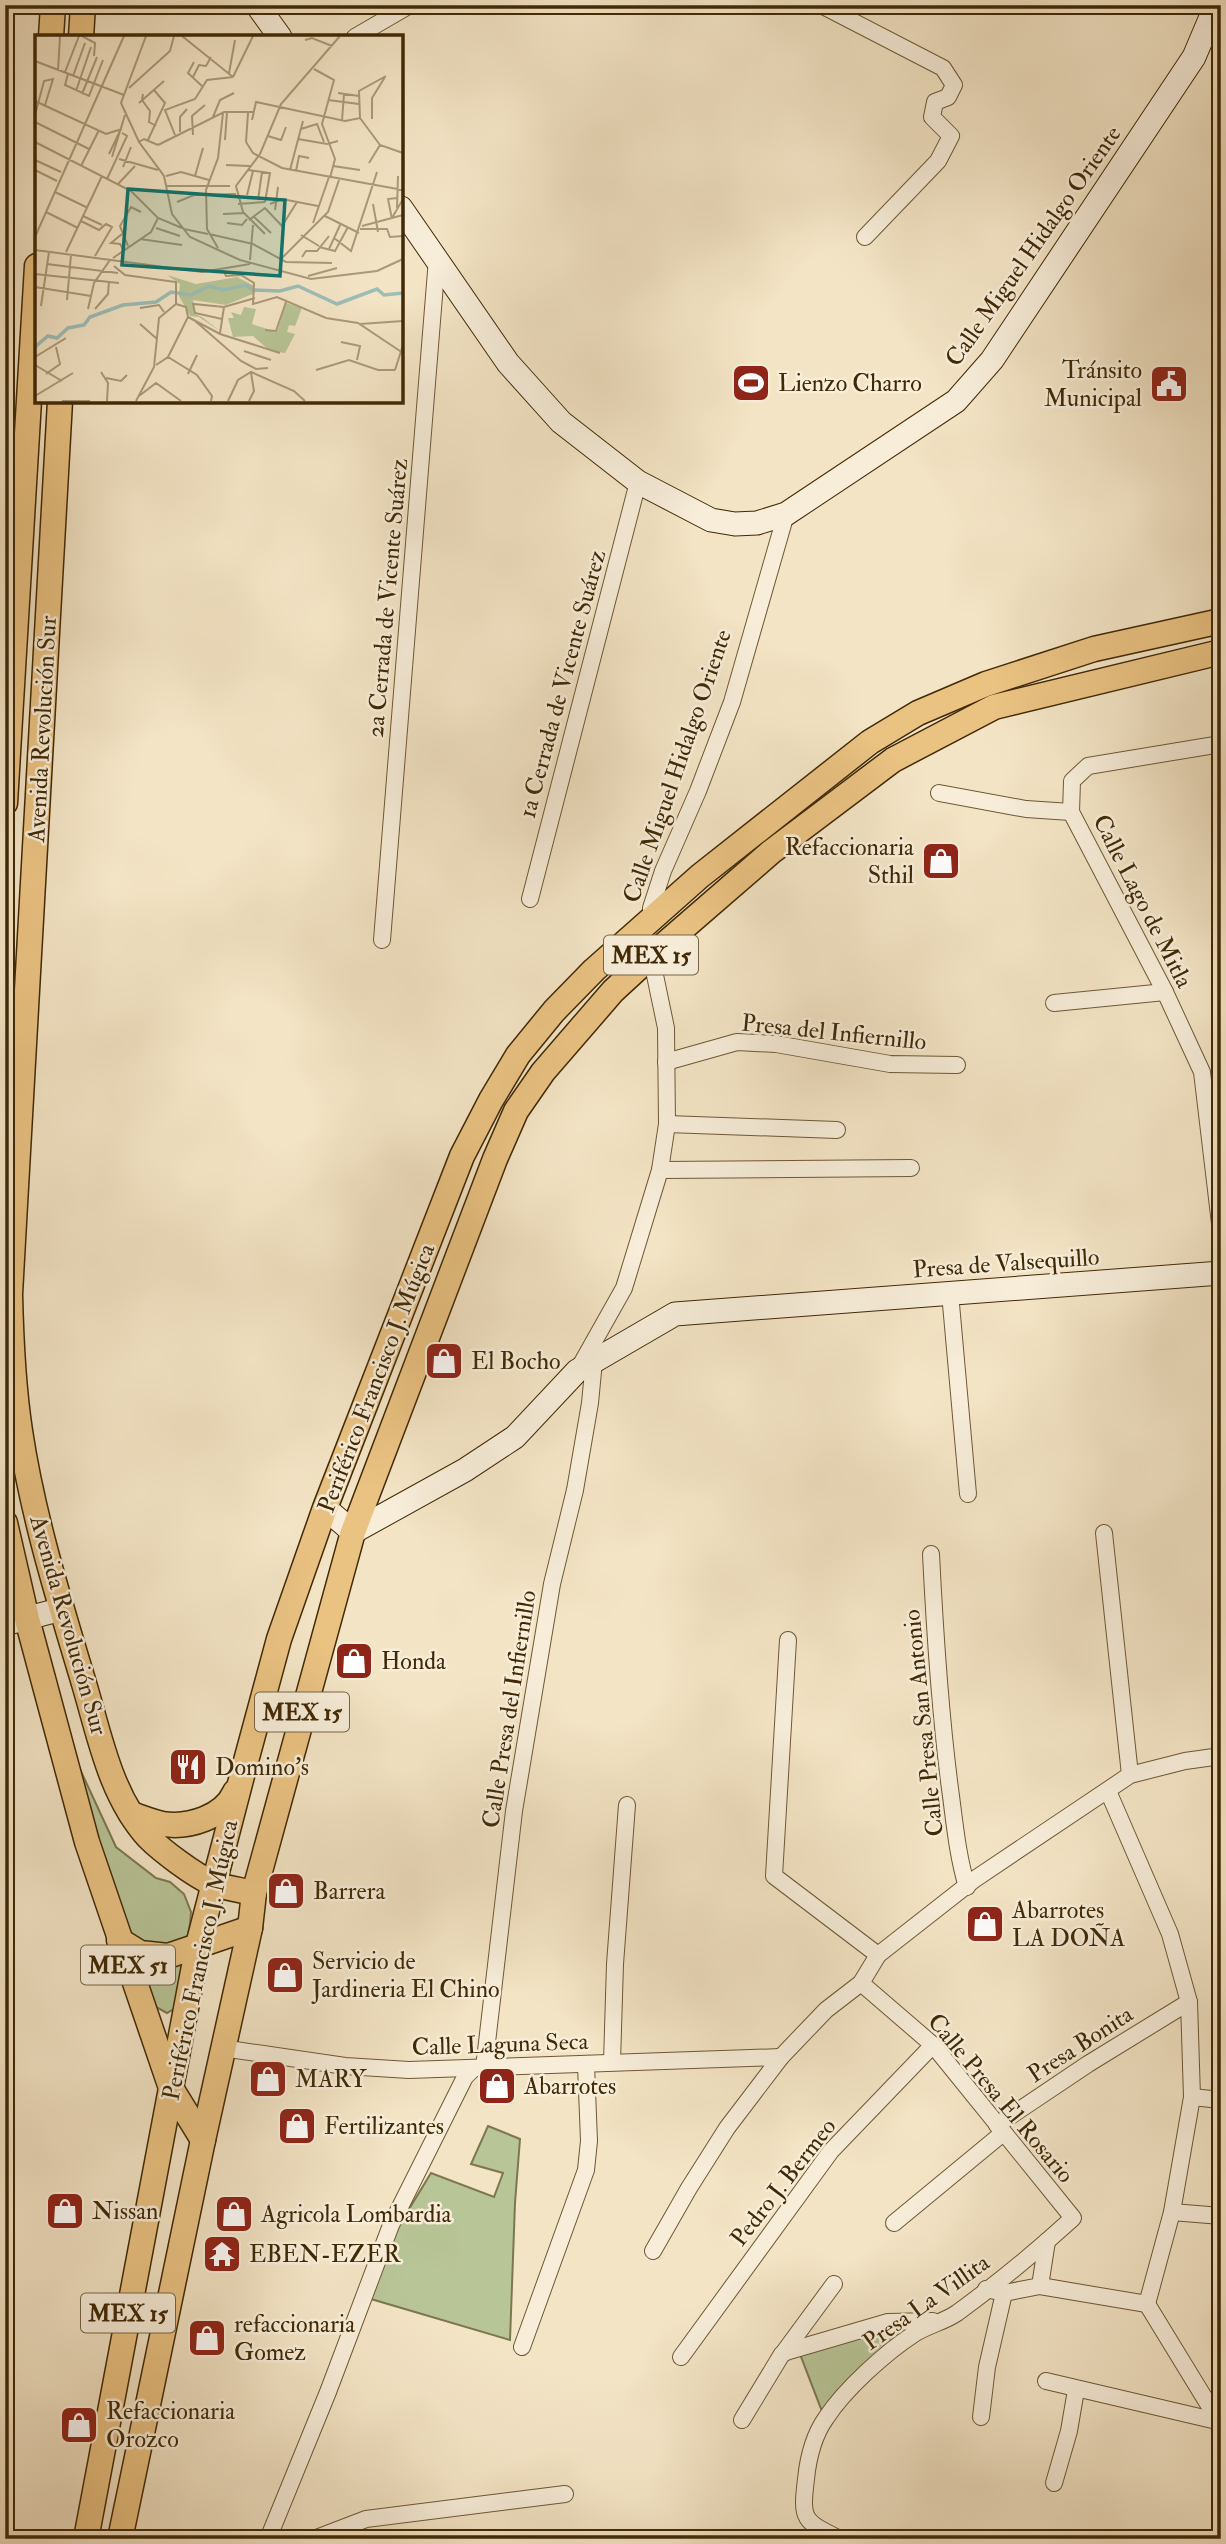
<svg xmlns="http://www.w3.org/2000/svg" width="1226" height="2544" font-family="'IM FELL Double Pica',serif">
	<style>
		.green { fill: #b8c597; stroke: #7c774e; stroke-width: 2 }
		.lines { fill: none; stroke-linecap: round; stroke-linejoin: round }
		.street-casing { stroke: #6d5835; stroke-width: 18 }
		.secondary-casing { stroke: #402905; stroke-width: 25 }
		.primary-casing { stroke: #402905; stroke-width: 27 }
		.street { stroke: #f7edd9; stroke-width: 16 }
		.secondary { stroke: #f7edd9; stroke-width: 23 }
		.primary { stroke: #eac282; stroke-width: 24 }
		.labels { text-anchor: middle; stroke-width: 5; stroke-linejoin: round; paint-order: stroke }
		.shield { fill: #f7edd9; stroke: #776445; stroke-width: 2 }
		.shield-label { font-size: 23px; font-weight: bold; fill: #402905 }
		.street-label { font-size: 24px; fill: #402905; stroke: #f7edd9 }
		.poi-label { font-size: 24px; fill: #402905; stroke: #f7edd9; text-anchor: start }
		.inset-river { fill: none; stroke: #9cbeb8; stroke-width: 3.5 }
		.inset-road { fill: none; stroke: #ab9978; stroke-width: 2 }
		.view { fill: #0f766e; fill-opacity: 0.15; stroke: #0f766e; stroke-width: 3.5 }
		.inset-edge { fill: none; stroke: #402905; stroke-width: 3.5 }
	</style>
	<rect width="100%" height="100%" fill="#f3e4c5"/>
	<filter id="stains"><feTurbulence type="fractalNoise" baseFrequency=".00286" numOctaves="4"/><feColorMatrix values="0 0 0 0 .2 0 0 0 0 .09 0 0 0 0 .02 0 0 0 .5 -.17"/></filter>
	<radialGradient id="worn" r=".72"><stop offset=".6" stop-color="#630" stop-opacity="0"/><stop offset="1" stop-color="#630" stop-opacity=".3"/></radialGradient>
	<g class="green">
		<path d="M79,1767L116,1847L156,1878L170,1882L184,1894L191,1912L190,1924L177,1991V2007L167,2013L156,2007L117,1924Z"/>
		<path d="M488,2126L520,2139L515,2203L510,2340L371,2299L397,2229L431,2173L494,2197L503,2173L471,2164Z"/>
		<path d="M918,2326L823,2414L800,2354L879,2328Z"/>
	</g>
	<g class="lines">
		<defs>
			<g id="street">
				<path d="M821,5L943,68L954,85L948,97L935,102L932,117L951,136L938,161L865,237"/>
				<path d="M355,37L410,5"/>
				<path d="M1221,744L1088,766L1072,781L1071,812L1165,992L1202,1072L1221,1232"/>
				<path d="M939,793L1026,809L1071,812"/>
				<path d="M530,899L638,482"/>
				<path d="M651,922V908L663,871L698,791L732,702L786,514"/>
				<path d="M382,940L437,259"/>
				<path d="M1054,1003L1165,992"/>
				<path d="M666,1062L737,1042L776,1044L890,1064L957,1065"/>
				<path d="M667,1124L837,1130"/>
				<path d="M660,1170L911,1168"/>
				<path d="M950,1293L968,1494"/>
				<path d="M579,1368L624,1288L660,1170L667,1124L666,1028L651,956"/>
				<path d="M1104,1533L1130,1775"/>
				<path d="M931,1554C935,1635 940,1716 951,1796C955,1827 958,1857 967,1887"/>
				<path d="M788,1640L774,1876L878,1955"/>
				<path d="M1108,1791L1170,1934L1189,2002L1192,2097L1172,2212L1147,2304"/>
				<path d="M222,2048L345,2066L409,2070L781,2057"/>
				<path d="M612,2062L615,1964L627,1805"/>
				<path d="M484,2068L514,1811L552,1584L575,1490L590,1403L594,1361"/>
				<path d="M1192,2097L1221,2100"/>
				<path d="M997,2125L1088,2064L1189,2002"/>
				<path d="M1172,2212L1221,2216"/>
				<path d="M894,2223L1003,2133"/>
				<path d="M653,2251L689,2188L727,2128L781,2057L826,2010L861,1983L878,1955L975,1879L1130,1775L1185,1761L1221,1756"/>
				<path d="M1040,2286L1047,2241"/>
				<path d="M986,2289L1004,2293L1040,2286L1147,2304"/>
				<path d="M1147,2304L1221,2425"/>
				<path d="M522,2347L586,2170L589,2141L586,2065"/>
				<path d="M784,2352L834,2284"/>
				<path d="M681,2357L831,2151L933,2045"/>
				<path d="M1046,2381L1221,2422"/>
				<path d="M981,2417L987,2367L1004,2293"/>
				<path d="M742,2420L782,2354L789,2351L888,2322L933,2321"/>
				<path d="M1054,2483L1069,2431L1076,2390"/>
				<path d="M268,2539L328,2392L391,2225L465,2077L474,2068"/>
				<path d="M314,2539L366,2519L565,2494"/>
				<path d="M840,2539C803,2521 801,2520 806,2479C808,2459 814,2435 826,2418C845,2389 885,2353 914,2334C928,2325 944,2322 957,2313C998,2283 1037,2251 1073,2218L933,2045L861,1983"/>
			</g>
			<g id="secondary">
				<path d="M257,5L280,37"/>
				<path d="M401,208L508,363L561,422L638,482L711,520L735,524L757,523L786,514L956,401L992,360L1194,57L1216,5"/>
				<path d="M325,1508L353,1532L465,1470L515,1437L577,1371L675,1314L1221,1273"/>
				<path d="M5,1624L62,1609"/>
			</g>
			<g id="primary">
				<path d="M51,37L53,5"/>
				<path d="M81,37L83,5"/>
				<path d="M60,401L10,1294C11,1340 13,1385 20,1431C33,1518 60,1603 85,1687C100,1738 111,1796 148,1837C162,1851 194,1875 212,1883C224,1888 241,1890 254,1893"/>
				<path d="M5,803L37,266"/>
				<path d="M5,1523L27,1619L87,1842L171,2088L203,2140"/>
				<path d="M131,1814C141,1817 152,1822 163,1824C189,1828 224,1817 235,1792"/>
				<path d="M119,1940L140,1953L168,1956L250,1928"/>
				<path d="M86,2539L198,1945L243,1772L279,1639L325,1508L462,1156L491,1100L518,1055L554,1011L594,970L700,876L870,742L918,713L986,684L1094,649L1221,621"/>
				<path d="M120,2539L203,2140L250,1928L254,1893L353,1532L495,1159L516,1111L543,1072L613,991L651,956L771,852L893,760L994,707L1221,652"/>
			</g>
		</defs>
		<use href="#street" class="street-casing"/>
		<use href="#secondary" class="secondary-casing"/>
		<use href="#primary" class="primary-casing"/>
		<use href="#street" class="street"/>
		<use href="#secondary" class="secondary"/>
		<use href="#primary" class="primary"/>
	</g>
	<defs>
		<symbol id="stadium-square" viewBox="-11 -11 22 22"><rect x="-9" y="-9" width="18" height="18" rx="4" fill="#8f2418" stroke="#f7edd9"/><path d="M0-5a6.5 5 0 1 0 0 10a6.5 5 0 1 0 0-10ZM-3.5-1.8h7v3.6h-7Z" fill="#fff"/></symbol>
		<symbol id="civic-square" viewBox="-11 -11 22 22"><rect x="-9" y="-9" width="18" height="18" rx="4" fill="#8f2418" stroke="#f7edd9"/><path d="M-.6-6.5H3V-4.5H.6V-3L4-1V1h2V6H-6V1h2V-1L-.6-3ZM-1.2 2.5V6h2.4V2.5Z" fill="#fff"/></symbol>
		<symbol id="shop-square" viewBox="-11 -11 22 22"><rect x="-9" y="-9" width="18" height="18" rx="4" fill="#8f2418" stroke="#f7edd9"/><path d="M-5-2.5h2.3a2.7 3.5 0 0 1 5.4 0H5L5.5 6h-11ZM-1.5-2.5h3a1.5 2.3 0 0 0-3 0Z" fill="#fff"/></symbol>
		<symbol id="restaurant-square" viewBox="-11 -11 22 22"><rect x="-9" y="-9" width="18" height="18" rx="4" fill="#8f2418" stroke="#f7edd9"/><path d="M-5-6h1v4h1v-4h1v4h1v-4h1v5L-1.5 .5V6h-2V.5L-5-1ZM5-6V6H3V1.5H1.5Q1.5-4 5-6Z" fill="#fff"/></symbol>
		<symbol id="temple-square" viewBox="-11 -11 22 22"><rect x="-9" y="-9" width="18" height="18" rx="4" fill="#8f2418" stroke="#f7edd9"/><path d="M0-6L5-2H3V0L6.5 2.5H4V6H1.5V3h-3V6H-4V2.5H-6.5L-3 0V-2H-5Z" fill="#fff"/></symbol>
	</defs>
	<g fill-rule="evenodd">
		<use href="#stadium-square" x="729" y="361" width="44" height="44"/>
		<use href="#civic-square" x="1147" y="362" width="44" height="44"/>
		<use href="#shop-square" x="919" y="839" width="44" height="44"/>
		<use href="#shop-square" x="422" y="1339" width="44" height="44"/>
		<use href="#shop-square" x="332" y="1639" width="44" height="44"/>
		<use href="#restaurant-square" x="166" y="1745" width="44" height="44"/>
		<use href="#shop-square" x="264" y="1869" width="44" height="44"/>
		<use href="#shop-square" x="963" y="1902" width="44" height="44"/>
		<use href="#shop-square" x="263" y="1953" width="44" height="44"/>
		<use href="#shop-square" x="246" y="2057" width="44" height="44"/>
		<use href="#shop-square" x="475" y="2064" width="44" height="44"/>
		<use href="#shop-square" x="275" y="2104" width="44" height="44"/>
		<use href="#shop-square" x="43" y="2189" width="44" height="44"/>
		<use href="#shop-square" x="212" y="2192" width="44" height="44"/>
		<use href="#temple-square" x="200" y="2232" width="44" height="44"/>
		<use href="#shop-square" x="185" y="2316" width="44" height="44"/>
		<use href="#shop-square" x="57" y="2403" width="44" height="44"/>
	</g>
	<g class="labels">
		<g class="shield">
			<rect x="604" y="935.5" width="94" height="39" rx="5"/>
			<rect x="255" y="1692.5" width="94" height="39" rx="5"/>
			<rect x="81" y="1945.5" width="94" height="39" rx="5"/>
			<rect x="81" y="2293.5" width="94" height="39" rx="5"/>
		</g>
		<g class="shield-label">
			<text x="651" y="963">MEX 15</text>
			<text x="302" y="1720">MEX 15</text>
			<text x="128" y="1973">MEX 51</text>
			<text x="128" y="2321">MEX 15</text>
		</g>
		<g class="street-label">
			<text transform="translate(1033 246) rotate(-55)" y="8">Calle Miguel Hidalgo Oriente</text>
			<text transform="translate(387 598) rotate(-85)" y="8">2a Cerrada de Vicente Suárez</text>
			<text transform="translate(562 684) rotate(-75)" y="8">1a Cerrada de Vicente Suárez</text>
			<text transform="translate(42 729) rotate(-87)" y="8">Avenida Revolución Sur</text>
			<text transform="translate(677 766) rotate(-71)" y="8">Calle Miguel Hidalgo Oriente</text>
			<text transform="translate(1143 901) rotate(63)" y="8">Calle Lago de Mitla</text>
			<text transform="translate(834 1032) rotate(6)" y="8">Presa del Infiernillo</text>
			<text transform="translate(1006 1263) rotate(-4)" y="8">Presa de Valsequillo</text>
			<text transform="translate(376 1378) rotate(-69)" y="8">Periférico Francisco J. Múgica</text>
			<text transform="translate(69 1625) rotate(74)" y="8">Avenida Revolución Sur</text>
			<text transform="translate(509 1709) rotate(-81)" y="8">Calle Presa del Infiernillo</text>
			<text transform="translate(923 1723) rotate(-96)" y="8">Calle Presa San Antonio</text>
			<text transform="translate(200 1960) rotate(-78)" y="8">Periférico Francisco J. Múgica</text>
			<text transform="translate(500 2044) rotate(-2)" y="8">Calle Laguna Seca</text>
			<text transform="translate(1080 2044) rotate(-33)" y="8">Presa Bonita</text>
			<text transform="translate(1001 2098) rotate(50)" y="8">Calle Presa El Rosario</text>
			<text transform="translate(783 2182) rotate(-52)" y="8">Pedro J. Bermeo</text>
			<text transform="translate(926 2302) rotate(-35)" y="8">Presa La Villita</text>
		</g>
		<g class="poi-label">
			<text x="1142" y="378" text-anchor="end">Tránsito<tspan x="1142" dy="28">Municipal</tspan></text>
			<text x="778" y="391">Lienzo Charro</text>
			<text x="914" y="855" text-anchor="end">Refaccionaria<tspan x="914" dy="28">Sthil</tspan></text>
			<text x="471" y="1369">El Bocho</text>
			<text x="381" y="1669">Honda</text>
			<text x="215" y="1775">Domino's</text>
			<text x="313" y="1899">Barrera</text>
			<text x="1012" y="1918">Abarrotes<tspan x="1012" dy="28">LA DOÑA</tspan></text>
			<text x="312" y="1969">Servicio de<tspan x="312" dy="28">Jardineria El Chino</tspan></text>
			<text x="295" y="2087">MARY</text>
			<text x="524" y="2094">Abarrotes</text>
			<text x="324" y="2134">Fertilizantes</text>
			<text x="92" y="2219">Nissan</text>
			<text x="261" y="2222">Agricola Lombardia</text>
			<text x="249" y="2262">EBEN-EZER</text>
			<text x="234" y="2332">refaccionaria<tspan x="234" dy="28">Gomez</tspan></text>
			<text x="106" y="2419">Refaccionaria<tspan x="106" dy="28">Orozco</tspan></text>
		</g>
	</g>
	<g transform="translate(35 35)">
		<rect width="368" height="368" fill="#f3e4c5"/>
		<path d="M132,240L161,249L202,242L219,251L220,258L191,270L158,265L160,279L167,282L185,296L164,282L155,281L144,261L145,249ZM251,268L267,273L260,291L254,290L252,297L260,299L250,318L234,315L218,301L198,302L193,283H199L196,277L206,280L209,272L221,274L217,289L242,297Z" fill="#b8c597"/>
		<path class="inset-river" d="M0,312L13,301L22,303L33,293L49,290L55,282L88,270L121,267L136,257L156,260L174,251L188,255L211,250L218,255L245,256L263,251L302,269L342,254L349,260L368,258"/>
		<path class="inset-road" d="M47,1L60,8L59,21M111,1L86,68L104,107L129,141L137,179L155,202L205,225L276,244L342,236L368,224M147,1L198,42M270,5L277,3L297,11M0,26L89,60M159,27L153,38L168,52M279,34L299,45L287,89L300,124L295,143M23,36L25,1M30,37L44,1M194,38L200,5M33,39L30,50L54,61L68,25M38,41L50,8M158,42L164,30L171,31L176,22M198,42L218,1M94,53L135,16L139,1M41,56L56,12M303,58L324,61M47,59L62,22M108,59L107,65L115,76L114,87L121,91M293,65L324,69M0,66L71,99L87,94M104,68L129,46M0,80L9,46L18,44L10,70M178,82L185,65L199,58M325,83L324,56L351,41M337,84V63L350,42M217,85L221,67L310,86L325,83L345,110L368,118M307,85L309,59M0,87L54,114M266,94L282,89L289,107M145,97V82L152,74M140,100L130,75L160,64L172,45L198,42M158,100L157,81L170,70M233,101L246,105L251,92M263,104L292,109L303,106M113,105L130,68L119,55M190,105L192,77M0,107L96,156L123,183L147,193M104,107L109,104L123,110M211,107L218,118L247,133L368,155M211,107L213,78M123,110L189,77H218M74,119L85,96M77,122L90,80M84,124L123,135M0,125L26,137M334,128L345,110M191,130L215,131M46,131L64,95M298,131L325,135M88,132L96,112M0,135L22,146M213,135L235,138L230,167M255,135L268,86M261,136L264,121L274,123M131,141L146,137L174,145M160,141L168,113M72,144L92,101L87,98M83,149L100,131M131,151H195M20,157L53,173M212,160L218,136M223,165L227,137M142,167L159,160L201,159M203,169L230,167M235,169L247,164L283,171M338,169L343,197M362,173L363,141M240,175L243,152M11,177L43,193M188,179L209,178M48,181L67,190M218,181L236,198M290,181L324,198M357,183L368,164M357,184L353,164L362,163M214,185L230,173L247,191L262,167M46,186L64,195L71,189L77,192L60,221M192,188L207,190L212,184M278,188L294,142M327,191L368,180M121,193L145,201M149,194L173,199M325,194H352L355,202L368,201M87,199L76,208L85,209L88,214M174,199L218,209M230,199L208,177L201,151L225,119L246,69L305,1M266,200L284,211M0,202L89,1M299,203L316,216L342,137M105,204L147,210M218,209L251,227L297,228M93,211L85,191L96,172L106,177M284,212L300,216L313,192M183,213L172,194L171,155L183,123L188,78M294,214L306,188M0,215L167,237L215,229M31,217L67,141M267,222L271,216H282L294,201M78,223L116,197L123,183M246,224L293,177L304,145M215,225L218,190M12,229L83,238M79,231L90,240L141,247V269M187,233L191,241L206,240L219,248L218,269L242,262L291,283L323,288L368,318M0,239L84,248M273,241L302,233M0,252L56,261M32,265L36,220M141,269L151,272L153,282L185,299L245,318M6,271L14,217M105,273L124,270L129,277M53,274L59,248L75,225M60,274L73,259L74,246M187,284L160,278L158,269L189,272L220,263M159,285L206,326L221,334L233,333M105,289L122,304M325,289L368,286M230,295L241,296L251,267M185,298L189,272M306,307L325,311L322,325M209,316L236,325M0,322L31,303M133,322L162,340L177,361L176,366M0,330L27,346M121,330L133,322L153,282M281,335L314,325L343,335H360M360,335L368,310M66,337L73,348L72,366M11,339L25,329L21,312M153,339L162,320M71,343L86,346L92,340M0,361L38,338M104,361L121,348L146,366M27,366H55M101,366L119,332L124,283L141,269M193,366L203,345L216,337L259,356L270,366M214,366L219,356L216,338"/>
		<path class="view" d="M93,154L250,165L245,241L87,230Z"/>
		<rect width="368" height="368" class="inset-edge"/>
	</g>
	<rect width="1226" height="2544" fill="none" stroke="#f3e4c5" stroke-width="28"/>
	<rect x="7" y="7" width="1212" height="2530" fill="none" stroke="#402905" stroke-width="3.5"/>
	<rect x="14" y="14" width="1198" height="2516" fill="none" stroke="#402905" stroke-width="2"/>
	<rect width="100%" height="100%" filter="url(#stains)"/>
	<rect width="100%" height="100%" fill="url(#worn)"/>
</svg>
